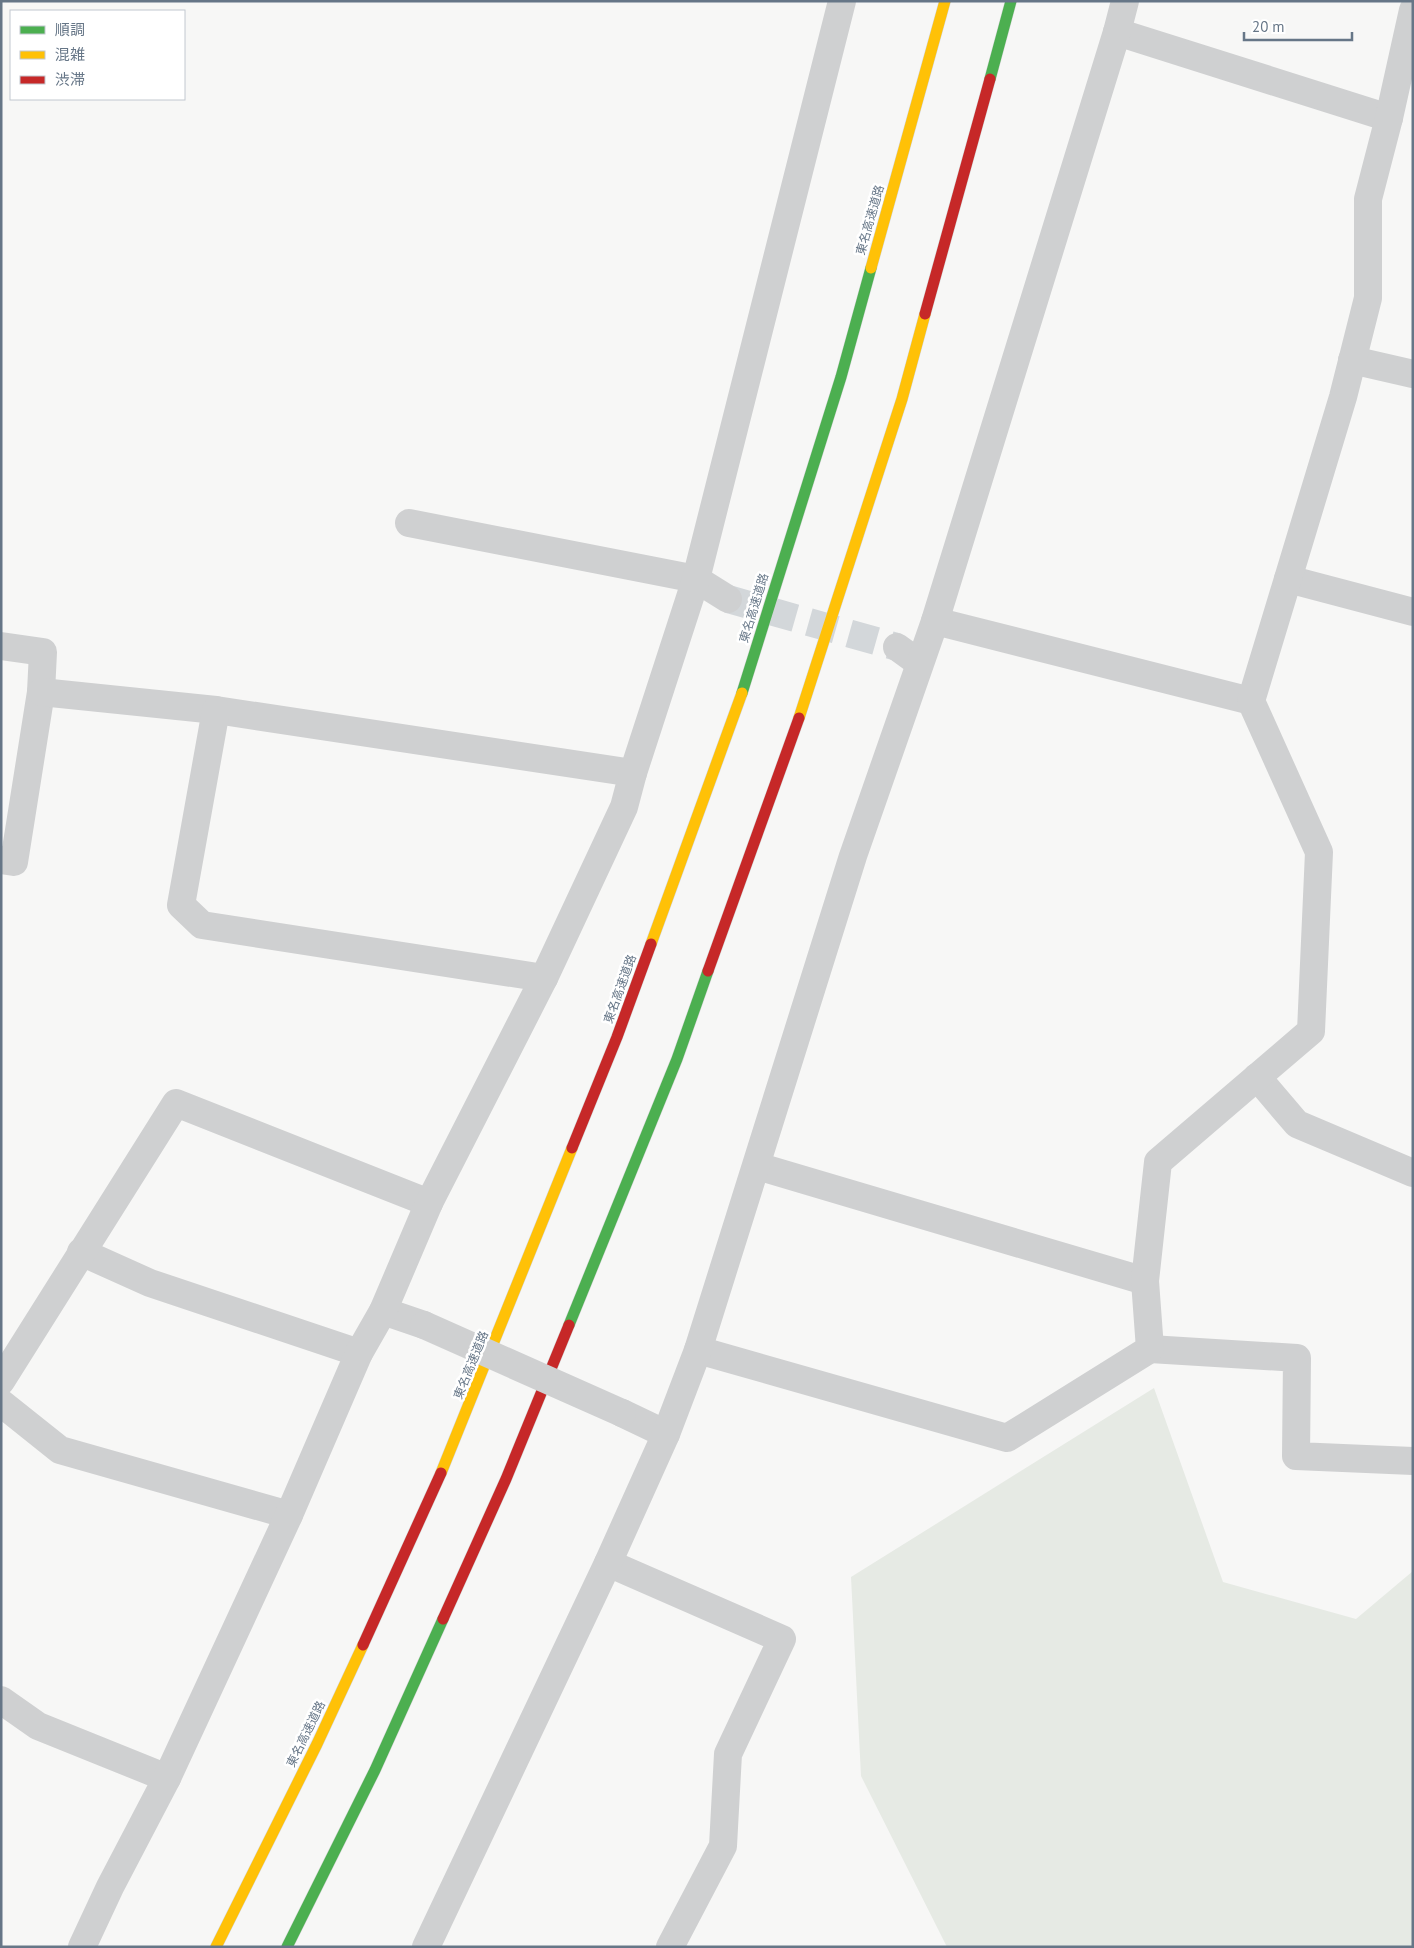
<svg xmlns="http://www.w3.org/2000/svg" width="1414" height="1948" font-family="'PT Sans','Noto Sans JP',sans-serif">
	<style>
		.green { fill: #e6eae4 }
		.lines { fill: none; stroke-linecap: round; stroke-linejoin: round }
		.street-tunnel { stroke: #d3d7da; stroke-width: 28; stroke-dasharray: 28 14; stroke-linecap: butt }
		.fast-casing { stroke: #d3d5d5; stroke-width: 12 }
		.slow-casing { stroke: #d3d5d5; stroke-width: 12 }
		.jam-casing { stroke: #d3d5d5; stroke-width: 12 }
		.street { stroke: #cfd0d1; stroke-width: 28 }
		.fast { stroke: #4caf50; stroke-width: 11 }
		.slow { stroke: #ffc107; stroke-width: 11 }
		.jam { stroke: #c62828; stroke-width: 11 }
		.street-bridge { stroke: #cfd0d1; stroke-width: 28 }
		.labels { text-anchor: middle; stroke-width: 5; stroke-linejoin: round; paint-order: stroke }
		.street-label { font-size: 12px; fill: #667687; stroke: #fff }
	</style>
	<rect width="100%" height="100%" fill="#f7f7f6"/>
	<path class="green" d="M1154,1388L1223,1582L1356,1619L1413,1571V1947H947L861,1776L851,1577Z"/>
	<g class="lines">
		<path class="street-tunnel" d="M728,599L897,647"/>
		<defs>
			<g id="fast">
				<path d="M990,79L1011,1"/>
				<path d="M742,693L841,377L871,268"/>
				<path d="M569,1325L677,1059L708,971"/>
				<path d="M287,1947L375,1770L443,1619"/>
			</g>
			<g id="slow">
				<path d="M871,268L945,1"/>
				<path d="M799,718L902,399L925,314"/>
				<path d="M651,944L742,693"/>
				<path d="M441,1473L572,1148"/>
				<path d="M216,1947L317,1744L363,1645"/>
			</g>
			<g id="jam">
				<path d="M925,314L990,79"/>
				<path d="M708,971L799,718"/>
				<path d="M572,1148L617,1037L651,944"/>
				<path d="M443,1619L506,1479L569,1325"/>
				<path d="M363,1645L441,1473"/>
			</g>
		</defs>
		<use href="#fast" class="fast-casing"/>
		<use href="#slow" class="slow-casing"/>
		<use href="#jam" class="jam-casing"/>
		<g class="street">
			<path d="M1117,32L1389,118"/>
			<path d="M1352,360L1413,374"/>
			<path d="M409,523L696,579L728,599"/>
			<path d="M1288,579L1413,612"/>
			<path d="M935,621L1251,701"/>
			<path d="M1,646L43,652L41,692L14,862L1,860"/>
			<path d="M897,647L919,663"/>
			<path d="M41,692L216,710L633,773"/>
			<path d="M216,710L181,905L202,925L544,978"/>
			<path d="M1257,1077L1297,1124L1413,1173"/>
			<path d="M757,1166L1145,1281"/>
			<path d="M81,1252L150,1283L359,1353"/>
			<path d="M383,1311L424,1325"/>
			<path d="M1150,1349L1297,1358L1296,1456L1413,1461"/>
			<path d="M698,1350L1007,1438L1150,1349L1145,1281L1158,1162L1311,1031L1319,852L1251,701L1343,397L1368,298V199L1389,118L1413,10"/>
			<path d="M1,1381L176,1103L429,1203"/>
			<path d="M1,1403L60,1450L289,1515"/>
			<path d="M622,1413L666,1434"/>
			<path d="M608,1563L782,1639L728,1754L723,1846L670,1947"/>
			<path d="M1,1700L38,1726L167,1778"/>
			<path d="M82,1947L110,1887L167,1778L289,1515L359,1353L383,1311L429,1203L544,978L624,807L633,773L696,579L842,1"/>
			<path d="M426,1947L608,1563L666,1434L698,1350L853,856L935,621L1117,32L1125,1"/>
		</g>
		<use href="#fast" class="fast"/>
		<use href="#slow" class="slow"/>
		<use href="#jam" class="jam"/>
		<path class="street-bridge" d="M424,1325L622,1413"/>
	</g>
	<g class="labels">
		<g class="street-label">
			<text transform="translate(870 220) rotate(-74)" y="4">東名高速道路</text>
			<text transform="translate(754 608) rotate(-73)" y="4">東名高速道路</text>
			<text transform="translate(620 989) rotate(-70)" y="4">東名高速道路</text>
			<text transform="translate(471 1365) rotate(-68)" y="4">東名高速道路</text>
			<text transform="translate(306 1734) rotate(-64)" y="4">東名高速道路</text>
		</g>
	</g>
	<rect width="1414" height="1948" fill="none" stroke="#667687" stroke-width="5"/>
	<rect x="10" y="10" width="175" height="90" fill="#ffffff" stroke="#c2c8cf"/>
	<rect x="20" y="26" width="25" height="8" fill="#4caf50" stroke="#c2c8cf"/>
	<text x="55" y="35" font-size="15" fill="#667687">順調</text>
	<rect x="20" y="51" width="25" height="8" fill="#ffc107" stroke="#c2c8cf"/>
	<text x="55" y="60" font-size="15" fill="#667687">混雑</text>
	<rect x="20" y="76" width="25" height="8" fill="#c62828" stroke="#c2c8cf"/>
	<text x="55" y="85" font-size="15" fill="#667687">渋滞</text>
	<path d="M1244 32v8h108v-8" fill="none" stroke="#667687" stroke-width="2.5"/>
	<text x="1252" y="32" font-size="15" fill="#667687" stroke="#ffffff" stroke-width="4" paint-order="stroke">20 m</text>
</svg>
